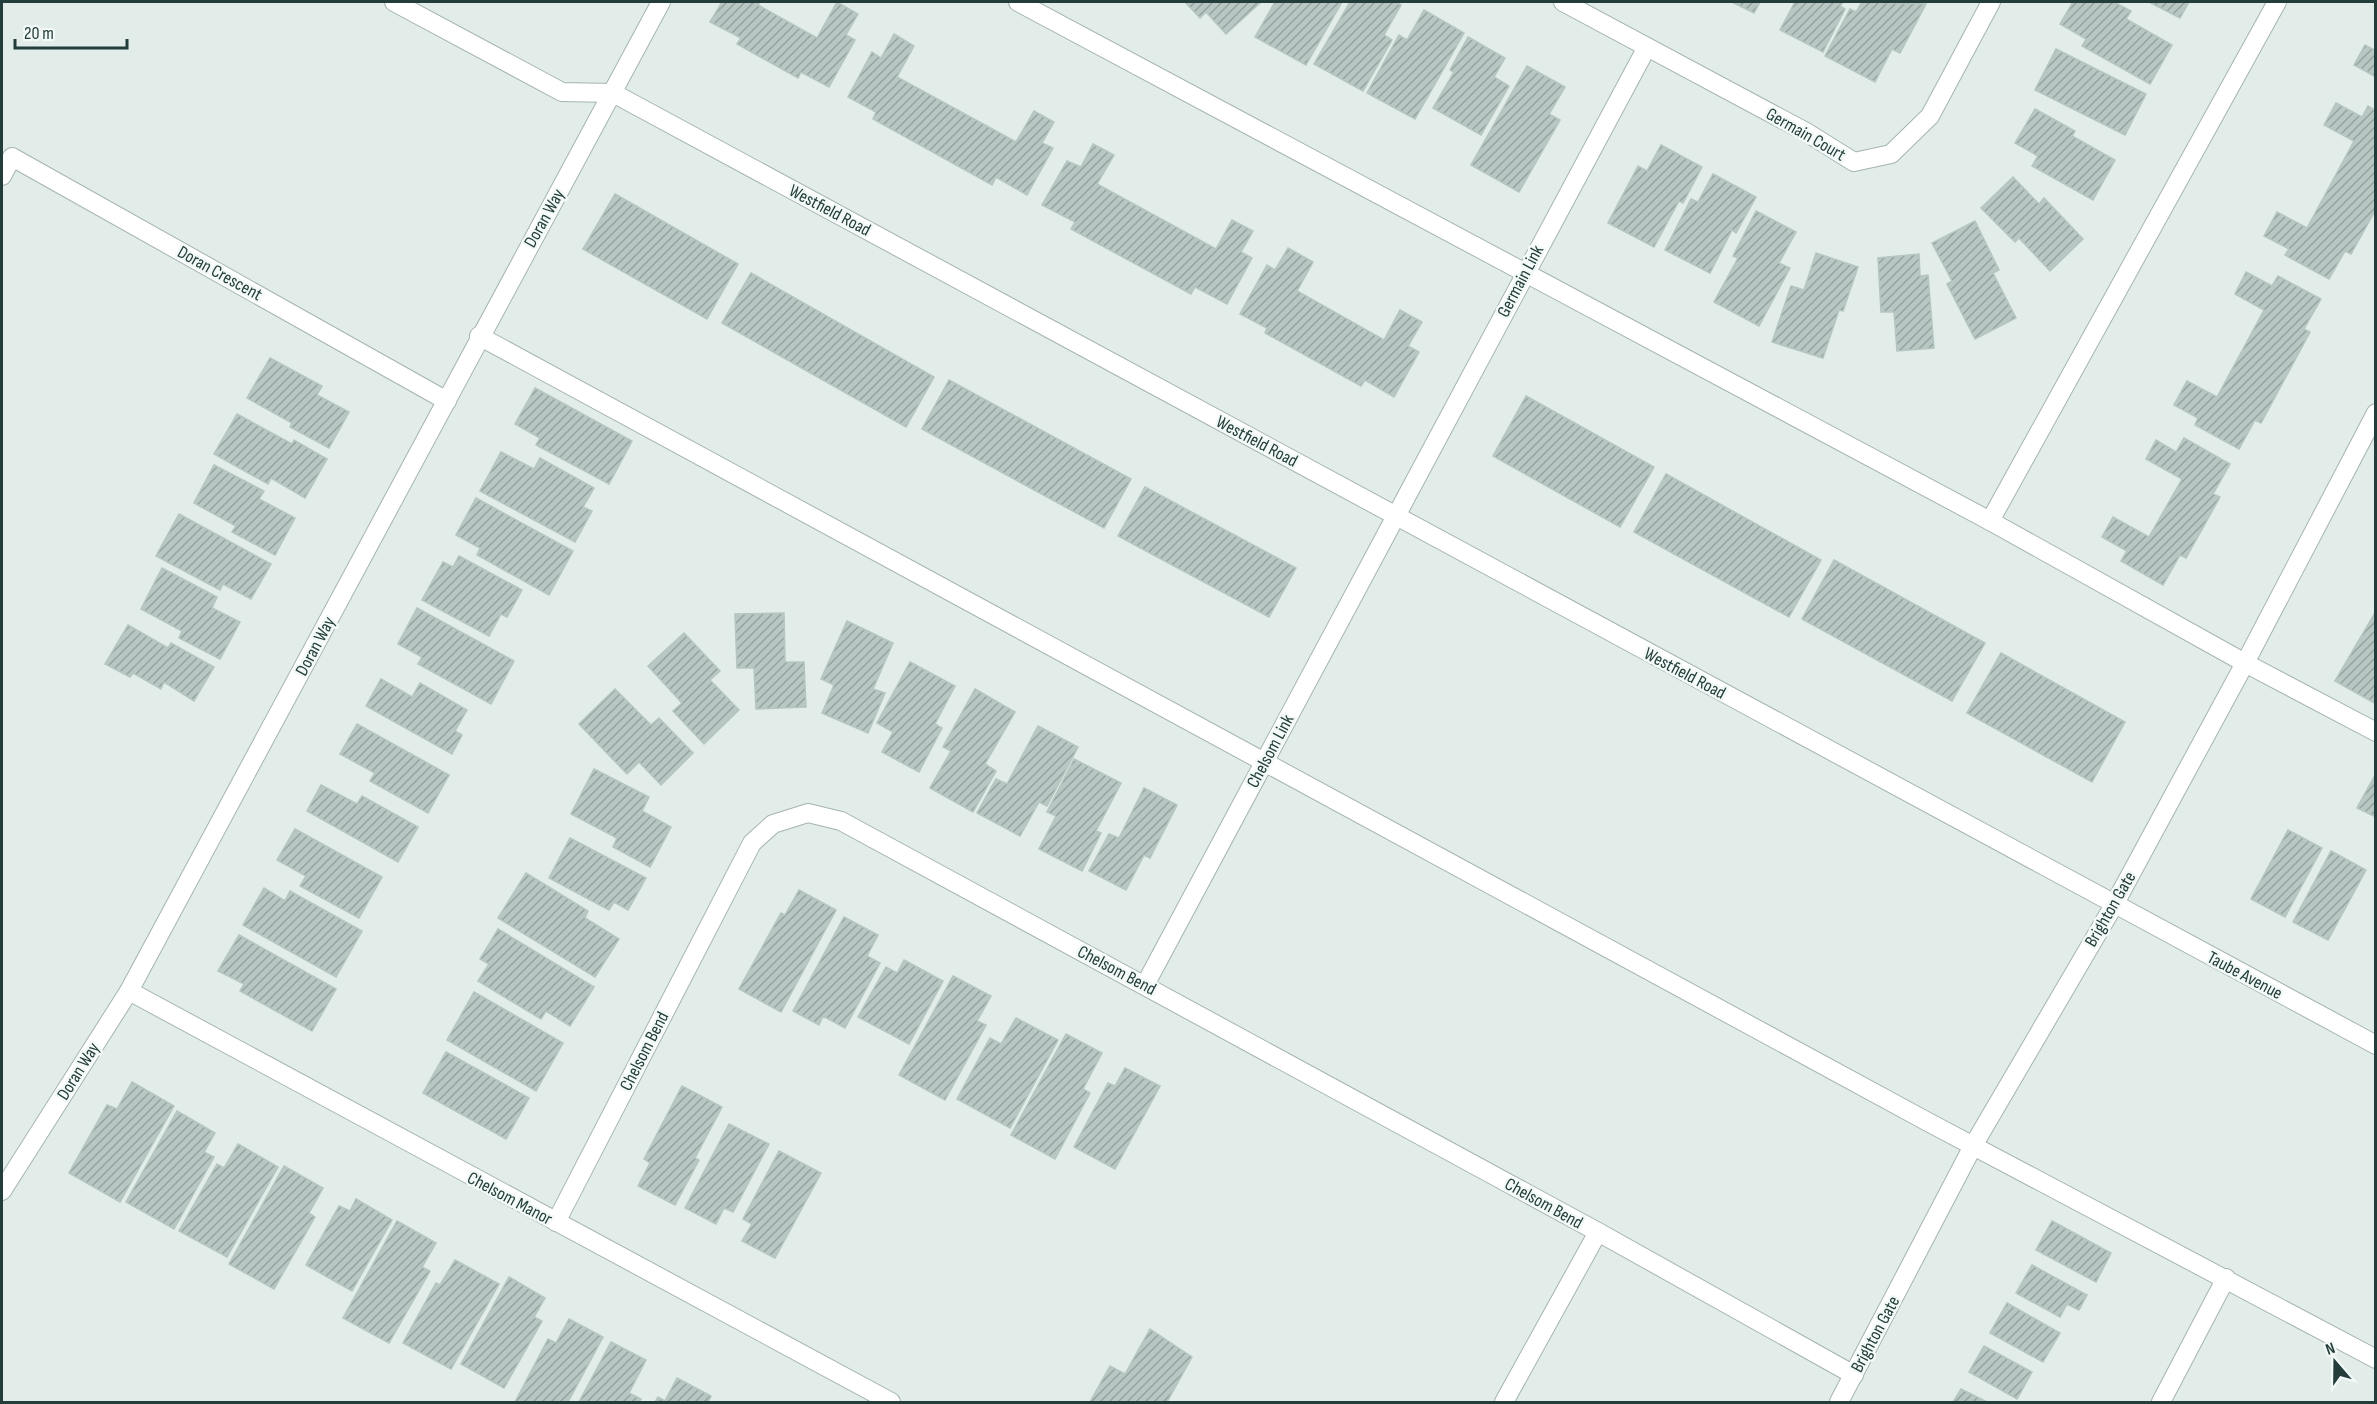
<svg xmlns="http://www.w3.org/2000/svg" width="2377" height="1404" font-family="'Sofia Sans Condensed',sans-serif">
	<style>
		.building { fill: url(#building-hatch); stroke: #b5c6c1; stroke-width: 1.5 }
		.lines { fill: none; stroke-linecap: round; stroke-linejoin: round }
		.service-casing { stroke: #a5b4b1; stroke-width: 20 }
		.minor-casing { stroke: #a5b4b1; stroke-width: 20 }
		.tertiary-casing { stroke: #a5b4b1; stroke-width: 20 }
		.service { stroke: #fff; stroke-width: 18 }
		.minor { stroke: #fff; stroke-width: 18 }
		.tertiary { stroke: #fff; stroke-width: 18 }
		.labels { text-anchor: middle; stroke-width: 5; stroke-linejoin: round; paint-order: stroke }
		.street-label { font-size: 18px; fill: #223d3a; stroke: #f3f9f7 }
	</style>
	<defs>
		<pattern id="building-hatch" width="6" height="6" patternUnits="userSpaceOnUse" patternTransform="scale(1.5)"><rect width="6" height="6" fill="#b8c7c3"/><path d="M-1 1l2-2M0 6l6-6M5 7l2-2" fill="none" stroke="#95a39f"/></pattern>
	</defs>
	<rect width="100%" height="100%" fill="#e2ece9"/>
	<g class="building">
		<path d="M722,2H760L758,5L817,38L837,2L858,14L846,35L855,40L829,87L801,72L798,78L737,44L741,38L710,22Z"/>
		<path d="M1185,2H1261L1226,34L1206,12L1200,18Z"/>
		<path d="M1275,2H1342L1306,65L1255,37Z"/>
		<path d="M1350,2H1396L1401,5L1384,35L1392,40L1363,91L1314,64Z"/>
		<path d="M1732,2H1760L1754,13Z"/>
		<path d="M1795,2H1843L1840,6L1845,9L1823,52L1780,30Z"/>
		<path d="M1862,2L1926,4L1900,53L1892,49L1875,82L1825,56L1850,9L1856,12Z"/>
		<path d="M2073,2H2114L2131,11L2126,19L2172,45L2150,84L2082,46L2086,39L2060,24Z"/>
		<path d="M2149,2H2189L2180,18Z"/>
		<path d="M1424,10L1464,33L1415,119L1367,93L1399,35L1407,40Z"/>
		<path d="M894,34L914,46L897,77L1016,142L1034,111L1054,122L1042,143L1053,148L1027,195L996,177L992,185L873,119L876,112L848,97L872,52L881,58Z"/>
		<path d="M1468,37L1505,58L1494,77L1509,86L1481,135L1433,108L1454,72L1450,70Z"/>
		<path d="M2365,45L2376,51V77L2354,65Z"/>
		<path d="M2056,49L2146,94L2125,135L2035,90Z"/>
		<path d="M1527,66L1565,87L1549,114L1560,120L1519,192L1471,165Z"/>
		<path d="M2336,103L2362,117L2368,106L2376,111V209L2351,254L2345,251L2329,279L2285,255L2289,249L2264,236L2277,212L2307,228L2354,141L2324,125Z"/>
		<path d="M2035,109L2075,131L2072,136L2115,160L2093,200L2032,166L2038,156L2015,143Z"/>
		<path d="M1093,144L1114,155L1097,184L1216,249L1232,220L1253,231L1241,252L1252,258L1227,304L1195,287L1191,294L1071,229L1075,222L1042,205L1067,161L1081,167Z"/>
		<path d="M1661,145L1702,167L1683,203L1679,201L1654,247L1608,223L1638,166L1647,171Z"/>
		<path d="M1713,174L1756,197L1736,233L1732,230L1710,273L1665,250L1691,199L1698,202Z"/>
		<path d="M2013,177L2039,204L2044,198L2083,239L2050,271L2019,238L2015,242L1981,208Z"/>
		<path d="M615,194L738,264L707,319L583,249Z"/>
		<path d="M1756,211L1796,232L1779,263L1790,268L1759,326L1714,302L1738,258L1733,256Z"/>
		<path d="M1975,221L1999,270L1993,273L2016,318L1975,339L1947,284L1952,281L1932,243Z"/>
		<path d="M1288,248L1313,262L1297,291L1384,340L1400,310L1422,322L1408,346L1419,352L1394,397L1365,380L1361,386L1265,333L1267,328L1240,314L1267,265L1275,270Z"/>
		<path d="M1816,253L1858,267L1843,311L1839,310L1823,358L1772,342L1791,286L1804,290Z"/>
		<path d="M1919,254L1920,276L1928,275L1934,348L1897,351L1894,312H1881L1878,258Z"/>
		<path d="M2246,272L2272,286L2278,276L2321,299L2304,329L2310,332L2261,423L2255,420L2239,449L2195,425L2198,418L2174,405L2187,381L2217,397L2264,310L2235,294Z"/>
		<path d="M751,273L934,377L906,427L722,323Z"/>
		<path d="M270,358L322,386L317,395L349,412L329,448L290,427L292,423L247,398Z"/>
		<path d="M949,380L1131,479L1104,528L922,429Z"/>
		<path d="M535,388L632,441L609,484L536,445L540,438L515,424Z"/>
		<path d="M1526,396L1654,467L1620,527L1493,456Z"/>
		<path d="M237,414L292,444L294,440L327,459L305,498L271,478L268,484L214,454Z"/>
		<path d="M2184,438L2230,464L2213,494L2220,497L2186,558L2180,555L2163,585L2121,561L2127,551L2102,537L2113,517L2149,537L2182,479L2146,459L2156,440L2176,452Z"/>
		<path d="M501,452L534,469L540,458L594,488L583,507L592,511L575,542L480,491Z"/>
		<path d="M214,465L264,491L259,499L295,518L275,555L232,532L236,526L194,503Z"/>
		<path d="M1666,474L1821,560L1789,617L1634,532Z"/>
		<path d="M1145,487L1296,568L1269,617L1118,536Z"/>
		<path d="M476,498L573,551L549,595L477,555L480,548L456,535Z"/>
		<path d="M179,514L271,564L251,599L223,584L220,590L156,556Z"/>
		<path d="M459,556L522,590L507,617L501,614L489,636L422,600L443,562L453,567Z"/>
		<path d="M1834,560L1985,643L1952,701L1802,619Z"/>
		<path d="M162,568L217,597L212,608L240,622L220,659L179,638L182,631L141,609Z"/>
		<path d="M417,608L514,661L491,704L418,664L422,657L398,644Z"/>
		<path d="M2376,611V704L2335,681Z"/>
		<path d="M784,613L785,662H804L806,707L756,709L754,668H737L735,614Z"/>
		<path d="M847,621L893,643L873,689L885,693L868,733L822,713L834,685L821,679Z"/>
		<path d="M128,625L168,648L171,643L214,667L194,701L164,682L161,689L133,673L130,677L105,664Z"/>
		<path d="M684,633L720,671L710,680L739,710L704,744L673,711L682,703L648,666Z"/>
		<path d="M2001,653L2125,722L2092,782L1967,713Z"/>
		<path d="M910,662L955,686L935,724L942,728L919,772L882,752L893,732L877,723Z"/>
		<path d="M381,679L412,697L420,683L467,710L455,731L462,735L452,754L366,706Z"/>
		<path d="M615,689L651,725L659,718L693,753L661,785L639,762L627,774L579,724Z"/>
		<path d="M975,689L1015,712L985,764L996,771L973,812L930,788L951,751L943,747Z"/>
		<path d="M357,724L449,775L428,813L370,781L375,773L340,754Z"/>
		<path d="M1038,726L1078,747L1047,806L1039,802L1020,836L977,813L996,779L1007,784Z"/>
		<path d="M1074,759L1121,783L1096,831L1101,833L1082,871L1039,849L1056,816L1047,812Z"/>
		<path d="M594,769L649,797L642,811L671,827L650,867L613,847L617,838L571,814Z"/>
		<path d="M2376,773V817L2357,808Z"/>
		<path d="M321,785L357,804L362,796L418,827L398,862L307,811Z"/>
		<path d="M1144,788L1177,805L1150,858L1144,855L1126,890L1089,871L1109,834L1119,838Z"/>
		<path d="M295,829L382,877L359,918L300,886L306,876L277,860Z"/>
		<path d="M2288,830L2322,848L2285,917L2251,899Z"/>
		<path d="M570,838L646,878L628,910L614,902L609,910L549,878Z"/>
		<path d="M2331,851L2366,870L2328,940L2293,922Z"/>
		<path d="M526,873L588,911L585,918L619,939L595,977L498,918Z"/>
		<path d="M264,888L285,901L290,891L362,931L336,977L243,925Z"/>
		<path d="M799,890L836,910L781,1012L739,989L781,913L785,915Z"/>
		<path d="M844,917L878,935L867,956L880,963L845,1028L823,1016L819,1025L793,1011Z"/>
		<path d="M498,929L594,987L570,1026L546,1011L541,1019L478,981L489,964L480,959Z"/>
		<path d="M239,935L336,989L312,1031L240,991L244,984L218,971Z"/>
		<path d="M904,960L943,981L909,1044L858,1017L886,967L897,973Z"/>
		<path d="M953,976L991,996L977,1021L986,1025L945,1100L899,1075Z"/>
		<path d="M474,992L563,1043L536,1091L447,1040Z"/>
		<path d="M1016,1018L1058,1040L1010,1128L957,1099L990,1038L1001,1044Z"/>
		<path d="M1066,1034L1102,1053L1083,1089L1090,1093L1055,1159L1011,1135Z"/>
		<path d="M446,1052L529,1098L506,1139L423,1093Z"/>
		<path d="M1125,1068L1160,1086L1115,1169L1074,1147L1108,1083L1115,1086Z"/>
		<path d="M132,1082L174,1106L120,1202L69,1173L107,1105L117,1109Z"/>
		<path d="M682,1086L722,1107L695,1158L699,1160L675,1205L638,1186L650,1163L644,1159Z"/>
		<path d="M177,1111L215,1133L204,1152L214,1157L174,1229L126,1202Z"/>
		<path d="M729,1124L769,1144L733,1212L724,1208L716,1224L685,1208Z"/>
		<path d="M238,1144L278,1167L227,1257L179,1231L217,1164L224,1168Z"/>
		<path d="M779,1151L821,1173L775,1258L742,1241L752,1224L743,1219Z"/>
		<path d="M284,1166L323,1188L309,1213L315,1217L274,1289L229,1264Z"/>
		<path d="M356,1199L392,1220L352,1291L306,1265L339,1206L350,1211Z"/>
		<path d="M397,1221L436,1243L422,1267L430,1271L389,1343L343,1318Z"/>
		<path d="M2052,1221L2111,1253L2096,1282L2036,1250Z"/>
		<path d="M455,1260L499,1284L451,1369L403,1343L436,1283L440,1285Z"/>
		<path d="M2032,1265L2087,1295L2079,1310L2067,1304L2060,1317L2016,1293Z"/>
		<path d="M509,1277L545,1298L534,1317L542,1321L504,1388L461,1364Z"/>
		<path d="M2007,1303L2060,1333L2043,1362L1990,1333Z"/>
		<path d="M569,1319L603,1337L568,1402H515L548,1339L556,1343Z"/>
		<path d="M1150,1329L1192,1357L1167,1402H1090L1110,1366L1125,1374Z"/>
		<path d="M611,1342L646,1360L629,1393L641,1399L639,1402H579Z"/>
		<path d="M1984,1346L2032,1372L2017,1399L1969,1372Z"/>
		<path d="M677,1378L711,1396L708,1402H655L658,1397L665,1401Z"/>
		<path d="M1961,1389L1987,1402H1953Z"/>
	</g>
	<g class="lines">
		<defs>
			<g id="service">
				<path d="M1018,2L1990,521L2245,663L2376,732"/>
				<path d="M479,336L1928,1122L2376,1359"/>
				<path d="M1990,521L2277,2"/>
				<path d="M1504,1402L1598,1232"/>
				<path d="M2161,1402L2226,1278"/>
			</g>
			<g id="minor">
				<path d="M394,2L562,92L613,93L2376,1045"/>
				<path d="M1563,2L1806,132L1854,162L1891,154L1930,116L1991,2"/>
				<path d="M2,176L12,157L447,401"/>
				<path d="M1145,985L1647,47"/>
				<path d="M129,991L891,1402"/>
				<path d="M2,1191L129,991L661,2"/>
				<path d="M556,1222L752,843L773,824L808,813L841,821L1598,1232L1854,1375"/>
			</g>
			<path id="tertiary" d="M1839,1402L1973,1146L2114,905L2245,663L2376,413"/>
		</defs>
		<use href="#service" class="service-casing"/>
		<use href="#minor" class="minor-casing"/>
		<use href="#tertiary" class="tertiary-casing"/>
		<use href="#service" class="service"/>
		<use href="#minor" class="minor"/>
		<use href="#tertiary" class="tertiary"/>
	</g>
	<g class="labels">
		<g class="street-label">
			<text transform="translate(1806 134) rotate(30)" y="6">Germain Court</text>
			<text transform="translate(830 210) rotate(28)" y="6">Westfield Road</text>
			<text transform="translate(544 218) rotate(-61)" y="6">Doran Way</text>
			<text transform="translate(220 273) rotate(29)" y="6">Doran Crescent</text>
			<text transform="translate(1520 281) rotate(-62)" y="6">Germain Link</text>
			<text transform="translate(1257 441) rotate(28)" y="6">Westfield Road</text>
			<text transform="translate(315 646) rotate(-62)" y="6">Doran Way</text>
			<text transform="translate(1685 673) rotate(28)" y="6">Westfield Road</text>
			<text transform="translate(1270 751) rotate(-62)" y="6">Chelsom Link</text>
			<text transform="translate(2110 909) rotate(-60)" y="6">Brighton Gate</text>
			<text transform="translate(1117 970) rotate(28)" y="6">Chelsom Bend</text>
			<text transform="translate(2245 975) rotate(28)" y="6">Taube Avenue</text>
			<text transform="translate(644 1051) rotate(-63)" y="6">Chelsom Bend</text>
			<text transform="translate(78 1071) rotate(-58)" y="6">Doran Way</text>
			<text transform="translate(510 1198) rotate(28)" y="6">Chelsom Manor</text>
			<text transform="translate(1544 1203) rotate(29)" y="6">Chelsom Bend</text>
			<text transform="translate(1875 1334) rotate(-62)" y="6">Brighton Gate</text>
		</g>
	</g>
	<rect width="2377" height="1404" fill="none" stroke="#223d3a" stroke-width="6"/>
	<g transform="translate(2335 1362) rotate(340)" stroke="#f3f9f7" stroke-width="4.5" paint-order="stroke">
	<path d="M0-4.5L10 22L0 15L-10 22Z" fill="#223d3a"/>
	<text y="-9" font-size="16" font-weight="bold" text-anchor="middle" fill="#223d3a">N</text>
	</g>
	<path d="M15 39v9h112v-9" fill="none" stroke="#223d3a" stroke-width="3"/>
	<text x="24" y="39" font-size="18" fill="#223d3a" stroke="#f3f9f7" stroke-width="4.5" paint-order="stroke">20 m</text>
</svg>
